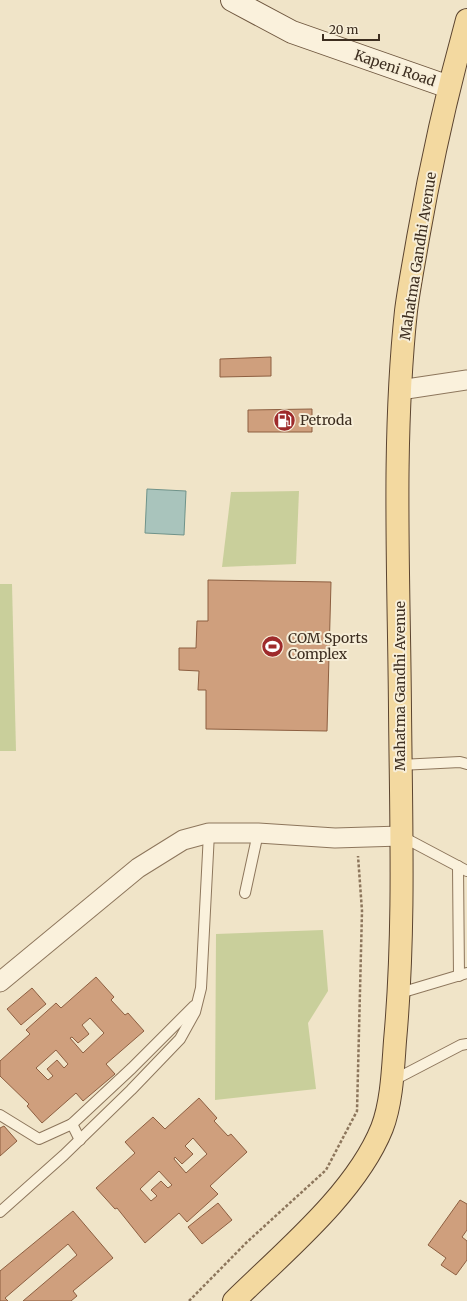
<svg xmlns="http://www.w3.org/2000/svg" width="467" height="1301" font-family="Merriweather,serif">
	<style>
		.green { fill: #c9cf9b }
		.water { fill: #a9c4bc; stroke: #6f938a }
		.building { fill: #cf9f7d; stroke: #8d5f41; fill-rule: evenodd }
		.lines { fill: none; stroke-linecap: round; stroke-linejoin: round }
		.lane-casing { stroke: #8d765c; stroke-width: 12 }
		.street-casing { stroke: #8d765c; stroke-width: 21 }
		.secondary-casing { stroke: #6f573f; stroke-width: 24 }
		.primary-casing { stroke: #5b4430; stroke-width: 24 }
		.path { stroke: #8d765c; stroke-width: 2.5; stroke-dasharray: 3 2; stroke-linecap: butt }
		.lane { stroke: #faf1dc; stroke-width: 10 }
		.street { stroke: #faf1dc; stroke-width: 19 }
		.secondary { stroke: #faf1dc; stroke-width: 22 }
		.primary { stroke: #f3d9a0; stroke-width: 22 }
		.labels { text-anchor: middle; stroke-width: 4; stroke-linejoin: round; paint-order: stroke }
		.street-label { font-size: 14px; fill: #3d2e20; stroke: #f7eed8 }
		.poi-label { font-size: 14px; fill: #3d2e20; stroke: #f7eed8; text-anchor: start }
	</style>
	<rect width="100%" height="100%" fill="#f0e4c8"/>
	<g class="green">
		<path d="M299,491L296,564L222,567L231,492Z"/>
		<path d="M0,584H12L16,751H0Z"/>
		<path d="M323,930L328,991L308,1023L316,1089L215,1100L216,934Z"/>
	</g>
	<path class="water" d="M147,489L186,491L184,535L145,533Z"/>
	<g class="building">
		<path d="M271,357V376L220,377V359Z"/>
		<path d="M312,409V432H248V410Z"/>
		<path d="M208,580L331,582L327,731L206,729V690H198L199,671L179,670V648H196L197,621H208Z"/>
		<path d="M96,977L114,997L111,1000L125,1015L128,1013L144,1031L106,1064L115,1074L83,1101L76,1093L42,1123L27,1106L29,1104L0,1076V1061L30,1034L26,1030L56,1003L61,1008ZM90,1018L104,1033L83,1053L70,1038L72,1037L78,1043L89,1034L82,1025ZM56,1050L68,1064L64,1068L57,1060L47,1069L53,1076L48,1080L36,1068Z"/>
		<path d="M32,988L46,1004L21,1025L7,1009Z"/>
		<path d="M199,1098L217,1118L214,1121L228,1136L231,1134L247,1152L210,1186L218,1194L187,1222L179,1213L145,1243L117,1208L115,1209L96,1188L135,1153L125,1142L153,1117L165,1129ZM193,1138L207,1154L186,1173L174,1159L175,1157L182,1164L193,1154L185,1146ZM159,1171L172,1185L168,1188L161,1181L151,1190L157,1196L151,1201L140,1189Z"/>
		<path d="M4,1126L17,1141L0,1156V1128Z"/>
		<path d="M460,1200L467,1204V1230L462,1237L467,1241V1260L456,1275L441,1265L446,1258L428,1245Z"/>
		<path d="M218,1203L232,1220L202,1244L188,1227Z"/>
		<path d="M73,1211L113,1258L73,1291L77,1296L71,1301H23L77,1255L68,1244L5,1298L8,1301H0V1271Z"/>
	</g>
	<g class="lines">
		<defs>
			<g id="lane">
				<path d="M400,765L460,762L467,764"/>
				<path d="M401,836L467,871"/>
				<path d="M458,866L459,976"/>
				<path d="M245,893L258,833"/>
				<path d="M400,993L467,973"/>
				<path d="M392,1081L461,1045L467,1044"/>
				<path d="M0,1115L39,1139L72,1124L80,1140"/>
				<path d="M72,1124L132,1068L194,1006"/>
				<path d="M0,1212L64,1155L131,1090L180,1039L195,1012L201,988L209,833"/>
			</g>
			<g id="street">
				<path d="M400,390L467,380"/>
				<path d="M0,982L138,868L183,840L209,833H258L335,838L401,836"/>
			</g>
			<path id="secondary" d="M232,0L292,32L449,87"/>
			<path id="primary" d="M234,1301C284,1252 356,1193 382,1128C392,1102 393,1068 395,1041C405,931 401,820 400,710C399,577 392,443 406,311C409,287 414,262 418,238C431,164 447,92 467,20"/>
		</defs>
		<use href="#lane" class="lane-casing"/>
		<use href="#street" class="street-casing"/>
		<use href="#secondary" class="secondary-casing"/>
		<use href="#primary" class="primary-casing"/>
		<path class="path" d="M189,1301L247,1242L326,1170L357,1111L362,911L358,856"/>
		<use href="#lane" class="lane"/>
		<use href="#street" class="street"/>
		<use href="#secondary" class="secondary"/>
		<use href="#primary" class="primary"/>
	</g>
	<defs>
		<symbol id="fuel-disc" viewBox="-11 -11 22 22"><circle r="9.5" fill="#9e2a2b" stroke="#f7eed8"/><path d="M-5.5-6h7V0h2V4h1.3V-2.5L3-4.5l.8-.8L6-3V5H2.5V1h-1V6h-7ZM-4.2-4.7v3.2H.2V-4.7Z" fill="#fff"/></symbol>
		<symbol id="stadium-disc" viewBox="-11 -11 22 22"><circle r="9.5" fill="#9e2a2b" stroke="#f7eed8"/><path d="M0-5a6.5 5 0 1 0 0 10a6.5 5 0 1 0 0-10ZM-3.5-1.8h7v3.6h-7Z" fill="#fff"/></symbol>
	</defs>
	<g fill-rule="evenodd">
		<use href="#fuel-disc" x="272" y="408" width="25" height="25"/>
		<use href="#stadium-disc" x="260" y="634" width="25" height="25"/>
	</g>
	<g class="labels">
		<g class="street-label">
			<text transform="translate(395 68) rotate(19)" y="5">Kapeni Road</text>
			<text transform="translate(418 256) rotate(-81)" y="5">Mahatma Gandhi Avenue</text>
			<text transform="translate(400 686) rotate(-90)" y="5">Mahatma Gandhi Avenue</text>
		</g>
		<g class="poi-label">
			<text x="300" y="425">Petroda</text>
			<text x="288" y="643">COM Sports<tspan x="288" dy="16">Complex</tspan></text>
		</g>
	</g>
	<path d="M323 34v6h56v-6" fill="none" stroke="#3d2e20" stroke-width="2"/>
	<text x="329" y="34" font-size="12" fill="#3d2e20" stroke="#f7eed8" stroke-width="3" paint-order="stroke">20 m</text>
</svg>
